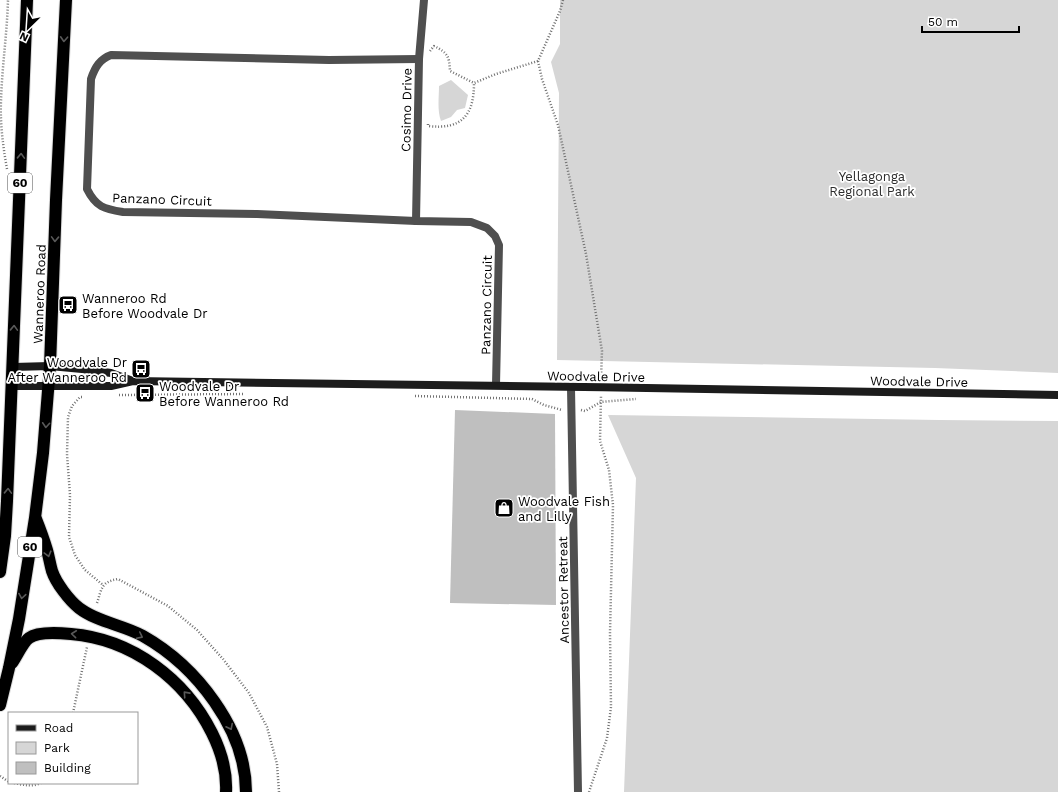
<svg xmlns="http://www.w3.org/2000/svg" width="1058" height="792" font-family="'Work Sans',sans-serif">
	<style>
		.green { fill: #d6d6d6 }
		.building { fill: #bfbfbf }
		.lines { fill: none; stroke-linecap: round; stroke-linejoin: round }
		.highway-casing { stroke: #dbdbdb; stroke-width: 14 }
		.path { stroke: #717171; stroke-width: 2.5; stroke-dasharray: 1 2; stroke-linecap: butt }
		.street { stroke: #4f4f4f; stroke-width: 8 }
		.secondary { stroke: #1c1c1c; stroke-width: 8 }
		.highway { stroke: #000; stroke-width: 12 }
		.oneway { stroke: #595959 }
		.labels { text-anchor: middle; stroke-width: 3.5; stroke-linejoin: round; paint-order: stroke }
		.shield { fill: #fff; stroke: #4c4c4c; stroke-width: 1 }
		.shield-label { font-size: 12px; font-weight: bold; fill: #000 }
		.street-label { font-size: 13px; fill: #000; stroke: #fff }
		.park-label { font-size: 13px; fill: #2d2d2d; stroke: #fff }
		.poi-label { font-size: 13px; fill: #000; stroke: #fff; text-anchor: start }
	</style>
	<rect width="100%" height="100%" fill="#fff"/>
	<g class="green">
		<path d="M560,0H1058V373L935,368L557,360L559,93L551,62L560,44Z"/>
		<path d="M451,80L468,95L465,108L457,110L451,117L441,121C437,111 439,96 439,86Z"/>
		<path d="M608,415L939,420L1058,421V792H624L636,478Z"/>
	</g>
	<path class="building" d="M455,410L555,414L556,605L450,603Z"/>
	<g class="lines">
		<defs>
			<g id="highway">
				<path d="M36,519C40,529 44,540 47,550C49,557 50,564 52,571C56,583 69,600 79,608C97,622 123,625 143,636C196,666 246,729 246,792"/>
				<path d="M0,572L5,536L7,501L27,0"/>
				<path d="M12,663C17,656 23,642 29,638C38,631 61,633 71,634C132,639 185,679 212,733C221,751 227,772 226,792"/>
				<path d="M0,705L9,668L19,619L35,518L43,453L50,366L56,200L66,0"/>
			</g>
		</defs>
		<use href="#highway" class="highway-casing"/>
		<g class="path">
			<path d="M563,0L560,11L538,61L542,79L558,125L586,254L602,351L601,379"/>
			<path d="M430,51L434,46C448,53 449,56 450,71L474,83L496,74L538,61"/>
			<path d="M428,124V126C462,130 474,115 474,83"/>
			<path d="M7,169C3,146 0,124 1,101C2,67 7,34 8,0"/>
			<path d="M119,395L244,394"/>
			<path d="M415,396L532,399L544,405L562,410"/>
			<path d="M82,397H80L72,406L68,417L67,454L70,495L69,537L75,555L85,570L103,585"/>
			<path d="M581,410L585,411L601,402L636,399"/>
			<path d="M97,603C102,588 101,582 118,579L168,606L197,630L223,659L249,693L267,727L277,764L279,792"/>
			<path d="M73,713L87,647"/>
			<path d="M0,776L9,782"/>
			<path d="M14,783C24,785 32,787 41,783"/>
			<path d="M589,792L607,738L611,707L610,633L613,505L609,470L600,441L601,396"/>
		</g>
		<g class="street">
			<path d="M419,59L329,60L111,55C100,59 95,67 91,79L87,189C96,207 104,209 123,212L257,214L416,221L471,222L487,228L495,236L499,245L496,385"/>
			<path d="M416,221L419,59L424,0"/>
			<path d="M571,388L578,792"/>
		</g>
		<g class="secondary">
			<path d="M13,367L50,366L82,369L111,373L133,381"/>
			<path d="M11,386H111L133,381C441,384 750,390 1058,395"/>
		</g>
		<use href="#highway" class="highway"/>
	</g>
	<defs><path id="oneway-chevron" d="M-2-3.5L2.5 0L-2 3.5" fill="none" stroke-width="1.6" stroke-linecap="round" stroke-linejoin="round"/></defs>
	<g class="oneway">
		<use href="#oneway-chevron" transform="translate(64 39) rotate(93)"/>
		<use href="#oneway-chevron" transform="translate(21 156) rotate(-88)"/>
		<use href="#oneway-chevron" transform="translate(55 239) rotate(92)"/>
		<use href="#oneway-chevron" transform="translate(14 328) rotate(-88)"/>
		<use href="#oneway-chevron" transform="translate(46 425) rotate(94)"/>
		<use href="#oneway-chevron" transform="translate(8 491) rotate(-88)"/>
		<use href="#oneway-chevron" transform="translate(48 554) rotate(75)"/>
		<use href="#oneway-chevron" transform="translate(22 596) rotate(99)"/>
		<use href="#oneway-chevron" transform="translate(74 634) rotate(-174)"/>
		<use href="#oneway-chevron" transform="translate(140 636) rotate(27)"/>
		<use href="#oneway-chevron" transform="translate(186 694) rotate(-132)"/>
		<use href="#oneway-chevron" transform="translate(230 727) rotate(63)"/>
	</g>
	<defs>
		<symbol id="bus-square" viewBox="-11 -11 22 22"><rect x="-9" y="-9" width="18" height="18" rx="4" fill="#000" stroke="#fff"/><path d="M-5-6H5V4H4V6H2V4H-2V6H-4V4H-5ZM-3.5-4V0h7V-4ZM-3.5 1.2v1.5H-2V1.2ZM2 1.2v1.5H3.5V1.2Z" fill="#fff"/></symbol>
		<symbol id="shop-square" viewBox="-11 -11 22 22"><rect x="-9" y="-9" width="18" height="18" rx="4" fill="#000" stroke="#fff"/><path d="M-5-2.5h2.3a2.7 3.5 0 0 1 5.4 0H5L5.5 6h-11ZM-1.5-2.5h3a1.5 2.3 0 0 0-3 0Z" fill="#fff"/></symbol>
	</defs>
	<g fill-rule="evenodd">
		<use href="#bus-square" x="57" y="294" width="22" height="22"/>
		<use href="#bus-square" x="130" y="358" width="22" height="22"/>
		<use href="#bus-square" x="134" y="382" width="22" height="22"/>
		<use href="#shop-square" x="493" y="497" width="22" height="22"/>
	</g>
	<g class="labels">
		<g class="shield">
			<rect x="8" y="173" width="24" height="20" rx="3"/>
			<rect x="18" y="537" width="24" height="20" rx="3"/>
		</g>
		<g class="shield-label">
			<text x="20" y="187">60</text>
			<text x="30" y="551">60</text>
		</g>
		<g class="street-label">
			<text transform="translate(406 110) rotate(-89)" y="5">Cosimo Drive</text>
			<text transform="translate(162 199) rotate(2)" y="5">Panzano Circuit</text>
			<text transform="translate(39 294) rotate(-88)" y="5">Wanneroo Road</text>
			<text transform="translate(486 305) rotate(-89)" y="5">Panzano Circuit</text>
			<text transform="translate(596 376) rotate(1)" y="5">Woodvale Drive</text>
			<text transform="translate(919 381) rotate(1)" y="5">Woodvale Drive</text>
			<text transform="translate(563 590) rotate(-91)" y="5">Ancestor Retreat</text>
		</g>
		<g class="park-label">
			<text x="872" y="181">Yellagonga<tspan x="872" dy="15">Regional Park</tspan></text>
		</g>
		<g class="poi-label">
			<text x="82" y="303">Wanneroo Rd<tspan x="82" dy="15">Before Woodvale Dr</tspan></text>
			<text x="127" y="367" text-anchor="end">Woodvale Dr<tspan x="127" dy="15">After Wanneroo Rd</tspan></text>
			<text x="159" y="391">Woodvale Dr<tspan x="159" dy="15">Before Wanneroo Rd</tspan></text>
			<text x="518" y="506">Woodvale Fish<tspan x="518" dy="15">and Lilly</tspan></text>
		</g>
	</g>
	<rect x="8" y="712" width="130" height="72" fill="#ffffff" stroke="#999999"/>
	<rect x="16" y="725" width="20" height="6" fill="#1c1c1c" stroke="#999999"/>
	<text x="44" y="732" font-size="12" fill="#000000">Road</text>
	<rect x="16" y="742" width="20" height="12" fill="#d6d6d6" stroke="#999999"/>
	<text x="44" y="752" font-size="12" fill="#000000">Park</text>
	<rect x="16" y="762" width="20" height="12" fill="#bfbfbf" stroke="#999999"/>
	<text x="44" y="772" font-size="12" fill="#000000">Building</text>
	<g transform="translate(28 28) rotate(205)" stroke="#ffffff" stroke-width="3" paint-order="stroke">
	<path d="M0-3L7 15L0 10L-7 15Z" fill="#000000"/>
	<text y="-6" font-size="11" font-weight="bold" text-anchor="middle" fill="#000000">N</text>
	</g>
	<path d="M922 26v6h97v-6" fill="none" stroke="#000000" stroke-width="2"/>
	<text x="928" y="26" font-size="12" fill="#000000" stroke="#ffffff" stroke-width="3" paint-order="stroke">50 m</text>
</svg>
